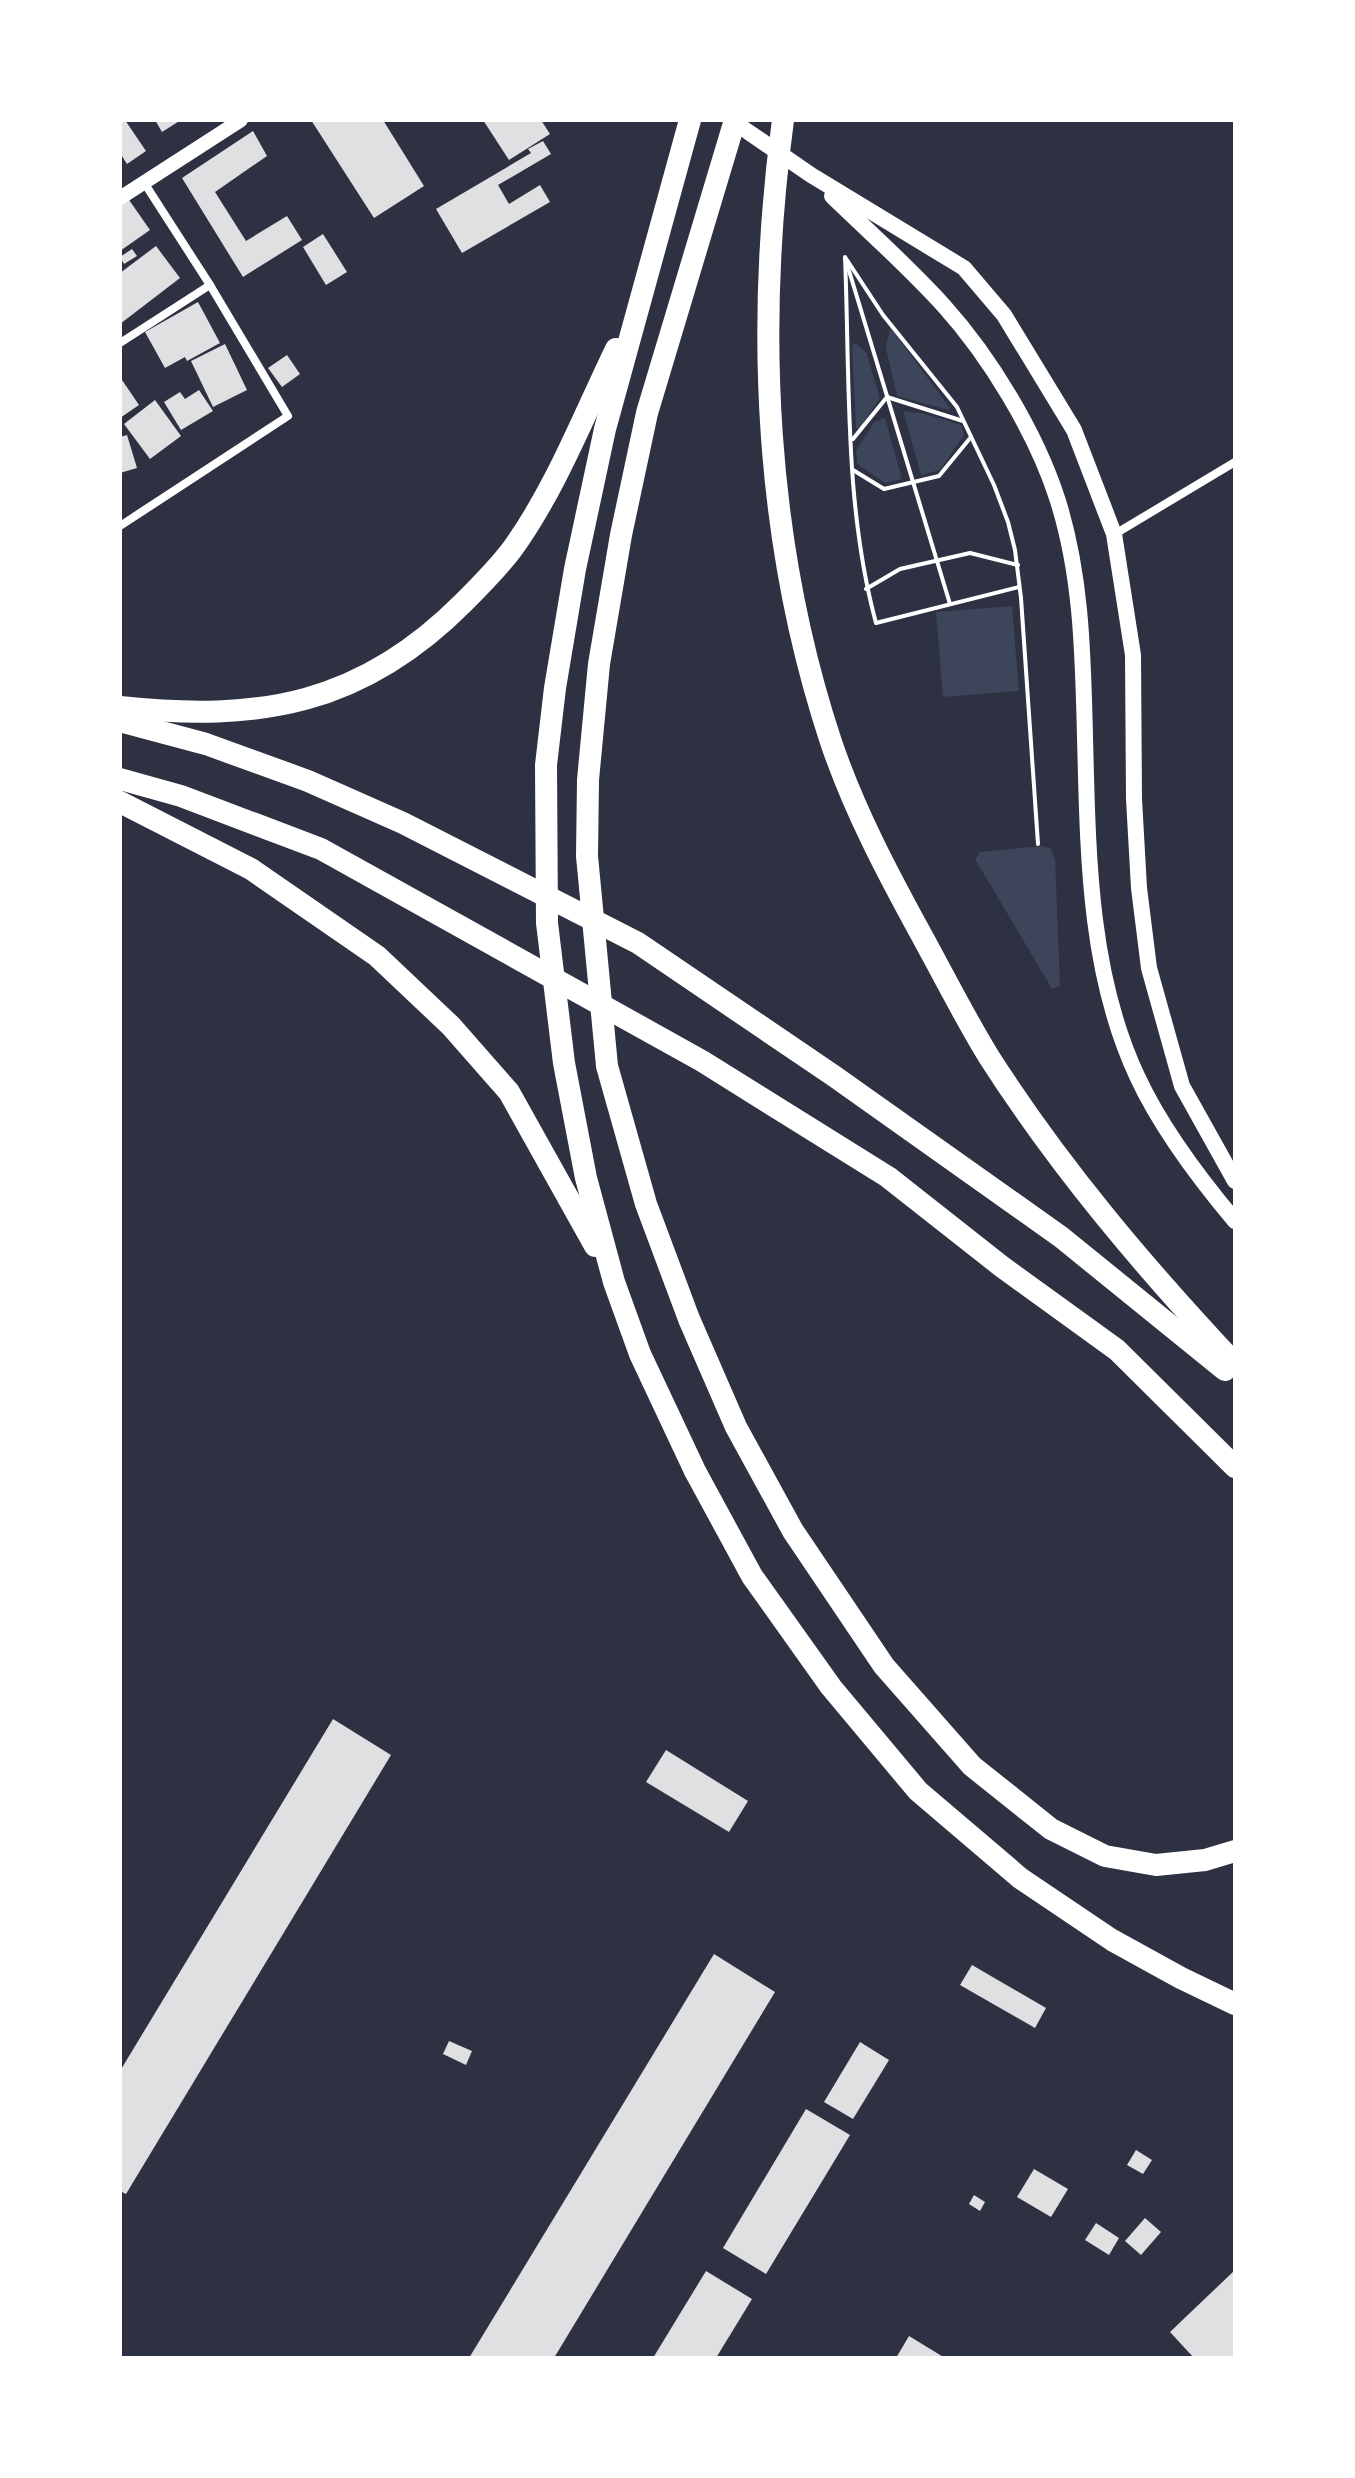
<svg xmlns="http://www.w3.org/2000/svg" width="1355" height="2478" font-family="'Open Sans',sans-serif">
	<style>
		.green { fill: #3c4559 }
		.building { fill: #e0e0e3 }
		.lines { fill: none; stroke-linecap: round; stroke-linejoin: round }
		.path { stroke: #fff; stroke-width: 4 }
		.minor { stroke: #fff; stroke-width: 8 }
		.tertiary { stroke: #fff; stroke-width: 14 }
		.secondary { stroke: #fff; stroke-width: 16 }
		.motorway { stroke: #fff; stroke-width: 22 }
	</style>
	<rect width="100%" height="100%" fill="#2d3142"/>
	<g class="green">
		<path d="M890,327L950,408L948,410L897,396L886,348Z"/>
		<path d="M856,344L866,352L880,398L860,428H856L852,345Z"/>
		<path d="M903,411L922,413L961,425L964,435L940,470L921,475Z"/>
		<path d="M885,418L902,479L885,483L857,464L856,451L874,422Z"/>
		<path d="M1012,606L1019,691L943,697L936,612Z"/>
		<path d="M1042,846L1050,848L1055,859L1060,986L1052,989L975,859L980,852Z"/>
	</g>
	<g class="building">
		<path d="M120,120H125L146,151L127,164L120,153Z"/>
		<path d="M155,120H181L162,132Z"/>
		<path d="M311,120H383L424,186L374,218Z"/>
		<path d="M483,120H541L550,134L509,160Z"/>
		<path d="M253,131L267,156L215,192L246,241L287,216L302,240L243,277L182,178Z"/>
		<path d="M543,141L551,154L498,185L509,204L540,185L550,202L462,253L436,209L531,153L528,149Z"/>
		<path d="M127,197L150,230L120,251V202Z"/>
		<path d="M323,234L347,272L326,285L303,247Z"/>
		<path d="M156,246L180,278L120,324V273Z"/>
		<path d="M132,249L137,256L124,264L120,257Z"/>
		<path d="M198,302L220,343L187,361L185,357L165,368L145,332Z"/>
		<path d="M225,344L247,390L213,407L191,361Z"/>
		<path d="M287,355L300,374L282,387L268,368Z"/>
		<path d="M120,377L139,405L120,418Z"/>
		<path d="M199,390L213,411L181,430L164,402L180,392L185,399Z"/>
		<path d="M155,400L181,436L150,459L124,424Z"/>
		<path d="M127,435L137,468L120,473V437Z"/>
		<path d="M333,1719L391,1755L126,2194L120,2191V2071Z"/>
		<path d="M666,1750L748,1801L729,1832L646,1782Z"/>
		<path d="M714,1954L775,1992L554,2358H469Z"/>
		<path d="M972,1965L1046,2008L1035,2028L960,1985Z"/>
		<path d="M449,2041L472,2051L466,2065L443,2054Z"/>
		<path d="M860,2042L889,2060L853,2119L824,2102Z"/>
		<path d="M806,2109L850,2135L766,2274L723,2248Z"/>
		<path d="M1136,2150L1152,2160L1143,2174L1127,2165Z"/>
		<path d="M1034,2169L1068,2189L1051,2217L1017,2197Z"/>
		<path d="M974,2195L985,2202L980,2211L969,2204Z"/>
		<path d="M1145,2218L1161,2232L1141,2255L1125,2241Z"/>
		<path d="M1096,2223L1119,2238L1109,2255L1085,2240Z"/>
		<path d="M1235,2270V2358H1194L1170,2332Z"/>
		<path d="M706,2271L752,2299L716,2358H653Z"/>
		<path d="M909,2336L945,2358H896Z"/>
	</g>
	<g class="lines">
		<g class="path">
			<path d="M847,264L950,604"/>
			<path d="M853,439L887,397L963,421"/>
			<path d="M853,470L884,489L939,476L971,437"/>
			<path d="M1019,587L876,623C844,505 850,379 845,257L883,315L957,407L994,485L1008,522L1015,550L1021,598L1038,844"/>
			<path d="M866,589L900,569L970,553L1018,565"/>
		</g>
		<g class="minor">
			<path d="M120,343L210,285"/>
			<path d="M120,526L288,416L210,285L145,184"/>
			<path d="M1115,534L1235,462"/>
		</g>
		<path class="tertiary" d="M120,198L241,120"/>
		<g class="secondary">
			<path d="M731,120L811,175L964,268L1004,315L1074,430L1114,534L1133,655L1134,799L1139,888L1149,968L1182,1086L1235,1181"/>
			<path d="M832,196C869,232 909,267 944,306C990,357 1036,433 1057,498C1082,575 1083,657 1085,737C1088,850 1088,971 1137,1076C1161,1128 1198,1177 1235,1221"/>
		</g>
		<g class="motorway">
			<path d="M690,120L605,429L575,569L555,688L546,765L547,923L564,1063L586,1178L614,1282L640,1354L695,1471L752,1576L831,1687L918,1791L1020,1878L1112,1940L1181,1978L1235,2004"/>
			<path d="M735,120L647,413L621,535L599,664L588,780L587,856L607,1066L646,1204L689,1319L736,1427L793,1531L884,1666L972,1766L1051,1829L1105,1856L1156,1865L1205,1860L1235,1851"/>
			<path d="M783,120C755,327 765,543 831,742C854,810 888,874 922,936C944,976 965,1018 989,1057C1060,1168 1145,1268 1235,1364"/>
			<path d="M120,707C259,722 362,705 464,602C481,585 499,567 513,548C556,488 584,415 616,349"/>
			<path d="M120,721L206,744L308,781L403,823L638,943L834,1076L1061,1237L1225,1370"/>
			<path d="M120,779L181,796L321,849L702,1061L888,1177L1001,1266L1117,1350L1235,1467"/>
			<path d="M120,802L251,869L377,956L451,1026L509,1092L595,1246"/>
		</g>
	</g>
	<rect width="1355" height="2478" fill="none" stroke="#ffffff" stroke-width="244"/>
</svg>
